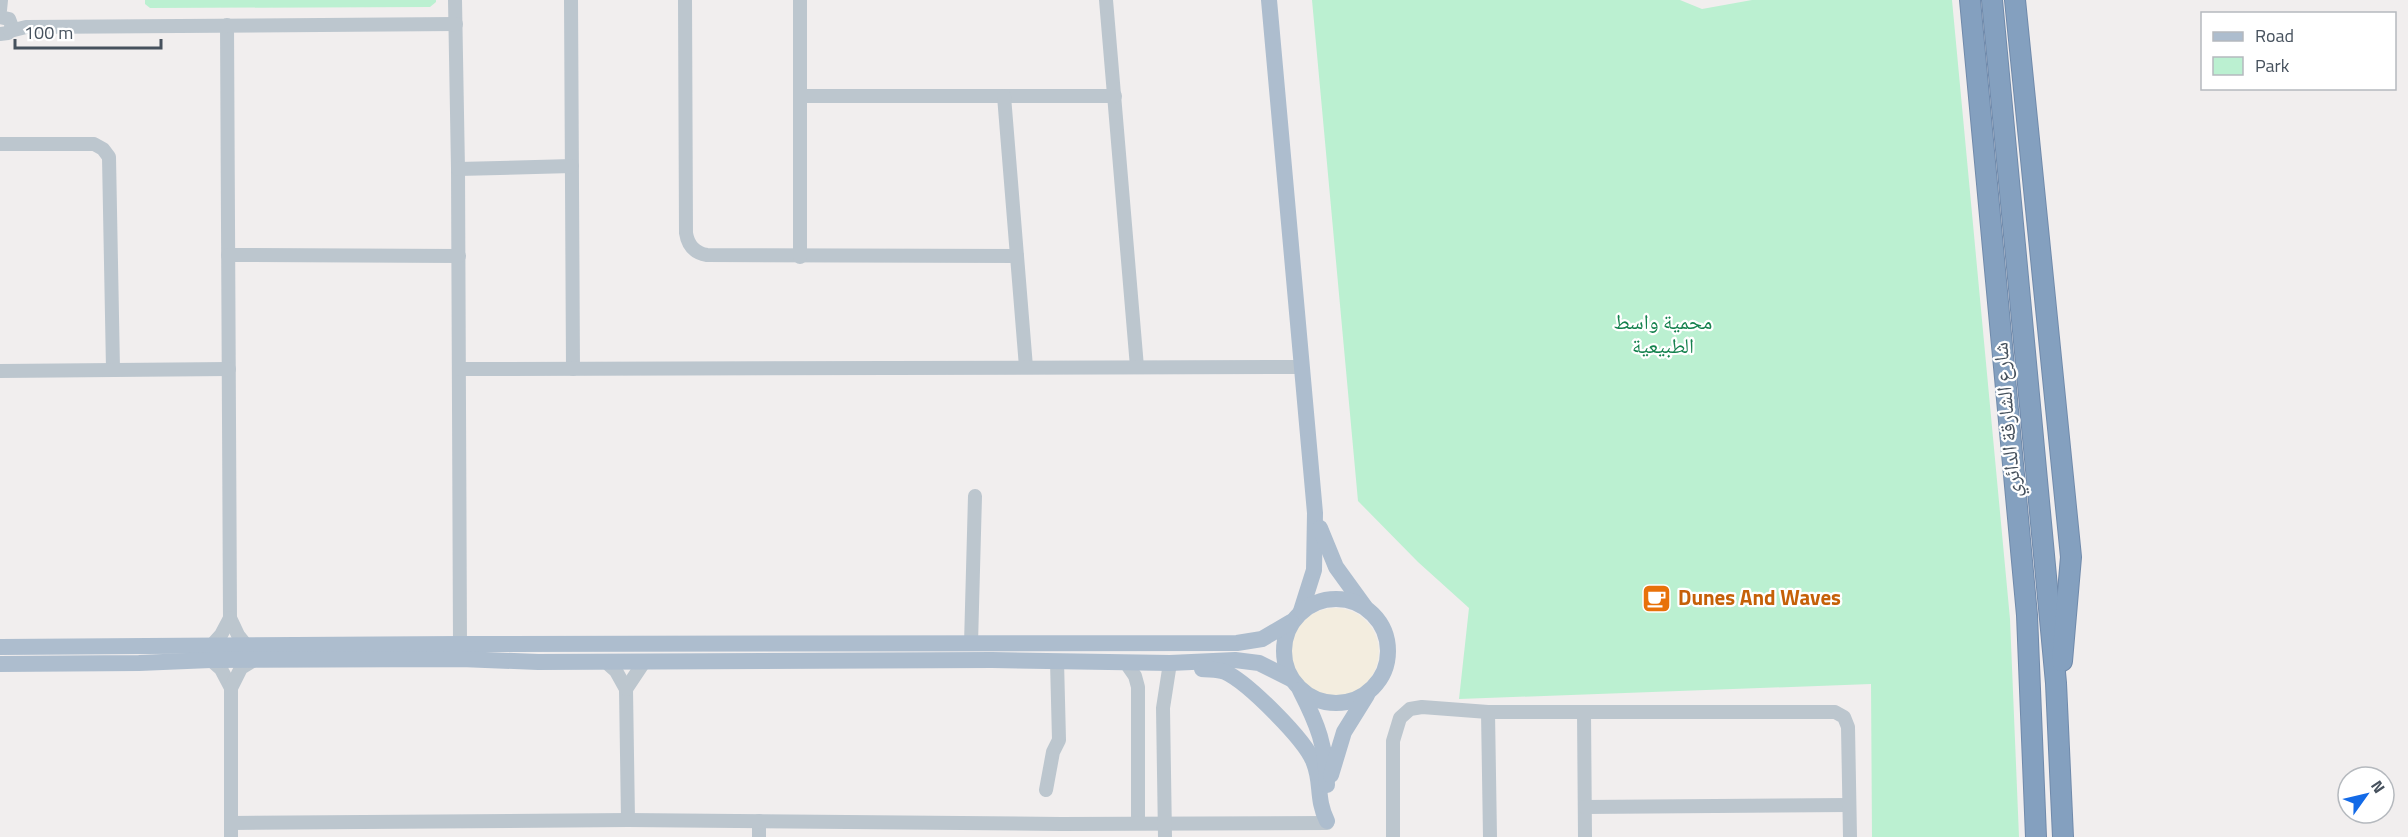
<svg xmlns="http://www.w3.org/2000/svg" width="2408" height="837" font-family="'Titillium Web','Noto Naskh Arabic',sans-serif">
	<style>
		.green { fill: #bbf0d1 }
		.sand { fill: #f3eddf }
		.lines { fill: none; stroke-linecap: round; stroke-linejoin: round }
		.highway-casing { stroke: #708aab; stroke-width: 22 }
		.minor { stroke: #bcc6ce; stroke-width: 14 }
		.major { stroke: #adbdce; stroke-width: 16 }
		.highway { stroke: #84a0bf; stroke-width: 20 }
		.labels { text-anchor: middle; stroke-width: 4.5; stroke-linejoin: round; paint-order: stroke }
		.park-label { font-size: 21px; fill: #14814d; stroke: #fff }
		.street-label { font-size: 21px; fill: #46515d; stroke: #fff }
		.food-label { font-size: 21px; font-weight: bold; fill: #c56008; stroke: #fff; text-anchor: start }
	</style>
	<rect width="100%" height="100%" fill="#f1eeee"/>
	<g class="green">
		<path d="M145,0H436V2L430,7L150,8L145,4Z"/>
		<path d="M1312,0H1680L1702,9L1752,0H1952L2010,619L2019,837H1872L1871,684L1459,699L1469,608L1418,562L1358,501Z"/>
	</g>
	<circle class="sand" cx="1335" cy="652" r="44"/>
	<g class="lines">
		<defs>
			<g id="highway">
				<path d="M1970,0L2027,615L2036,837"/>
				<path d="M1992,0L2056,683L2063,837"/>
				<path d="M2015,0L2071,557L2062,661"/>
			</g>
		</defs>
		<use href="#highway" class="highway-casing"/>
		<g class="minor">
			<path d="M455,0L458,169L460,644"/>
			<path d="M571,0L573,369"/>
			<path d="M685,0L686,233C688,246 695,253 707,255L1017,256"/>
			<path d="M1106,0L1137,367"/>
			<path d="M0,10L1,0"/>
			<path d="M0,17L9,19L12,27L8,33L0,34"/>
			<path d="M227,25L230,618L238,635L246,645"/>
			<path d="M10,31L26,27L456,24"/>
			<path d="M801,96H1115"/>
			<path d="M1004,96L1026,367"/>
			<path d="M0,144H94L103,149L109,157L113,369"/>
			<path d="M458,169L572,166"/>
			<path d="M228,255L459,256"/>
			<path d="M800,257V0"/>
			<path d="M459,369L1301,367"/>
			<path d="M0,371L229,369"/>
			<path d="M971,644L975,496"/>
			<path d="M212,645L221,635L230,618"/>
			<path d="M211,660L221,669L231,688"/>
			<path d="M606,662L616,671L626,689L628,820"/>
			<path d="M1126,663L1135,676L1138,687V823"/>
			<path d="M626,689L644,662"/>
			<path d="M1488,712L1490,837"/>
			<path d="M1584,712L1585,837"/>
			<path d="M1046,790L1053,752L1059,740L1057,661"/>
			<path d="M1585,807L1849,805"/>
			<path d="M759,821V837"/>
			<path d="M231,823L628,820L1061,824L1327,823"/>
			<path d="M231,837V688L241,668L254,660"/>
			<path d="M1165,837L1163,708L1170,663"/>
			<path d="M1393,837V741L1400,718L1410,709L1422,707L1488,712H1835L1844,717L1848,727L1850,837"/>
		</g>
		<g class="major">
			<path d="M1269,0L1315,513L1314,570L1301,611"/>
			<path d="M1320,528L1336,567L1365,607"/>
			<circle cx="1336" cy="651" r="52"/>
			<path d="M0,647L460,644L1237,643L1262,639L1291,622"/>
			<path d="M0,664L139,663L211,660L461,659L538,662L992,660L1170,663L1235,660L1259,663L1291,679"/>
			<path d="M1202,669C1209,670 1218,669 1225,672C1247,682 1306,740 1314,763C1322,783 1316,799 1327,821"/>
			<path d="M1300,690C1318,725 1326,746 1327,785"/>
			<path d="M1331,775L1344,732L1367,695"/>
		</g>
		<use href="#highway" class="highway"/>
	</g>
	<defs>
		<symbol id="cafe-square" viewBox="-11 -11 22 22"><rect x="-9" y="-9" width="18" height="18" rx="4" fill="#e8710a" stroke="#fff"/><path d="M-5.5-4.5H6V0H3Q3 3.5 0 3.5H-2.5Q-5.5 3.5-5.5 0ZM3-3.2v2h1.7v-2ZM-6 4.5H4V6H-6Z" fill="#fff"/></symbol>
	</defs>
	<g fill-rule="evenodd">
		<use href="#cafe-square" x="1640" y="582" width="33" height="33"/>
	</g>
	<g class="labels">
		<g class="park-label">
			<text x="1663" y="329">محمية واسط<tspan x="1663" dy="24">الطبيعية</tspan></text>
		</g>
		<g class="street-label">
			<text transform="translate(2007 420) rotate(-95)" y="7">شارع الشارقة الدائري</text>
		</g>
		<g class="food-label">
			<text x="1678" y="605">Dunes And Waves</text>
		</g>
	</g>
	<rect x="2201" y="12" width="195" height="78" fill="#ffffff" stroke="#b5b9be" stroke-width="1.5"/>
	<rect x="2213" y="32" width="30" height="9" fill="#adbdce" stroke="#b5b9be" stroke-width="1.5"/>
	<text x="2255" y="42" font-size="18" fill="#46515d">Road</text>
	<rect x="2213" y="57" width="30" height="18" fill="#bbf0d1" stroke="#b5b9be" stroke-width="1.5"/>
	<text x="2255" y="72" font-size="18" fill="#46515d">Park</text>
	<g transform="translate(2366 795) rotate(56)"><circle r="28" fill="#ffffff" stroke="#b5b9be" stroke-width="1.5"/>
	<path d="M0-4.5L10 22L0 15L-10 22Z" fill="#136ae7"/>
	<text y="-9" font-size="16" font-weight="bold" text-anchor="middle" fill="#46515d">N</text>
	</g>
	<path d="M15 39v9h146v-9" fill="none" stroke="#46515d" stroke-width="3"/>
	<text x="24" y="39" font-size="18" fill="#46515d" stroke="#ffffff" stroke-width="4.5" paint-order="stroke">100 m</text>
</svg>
